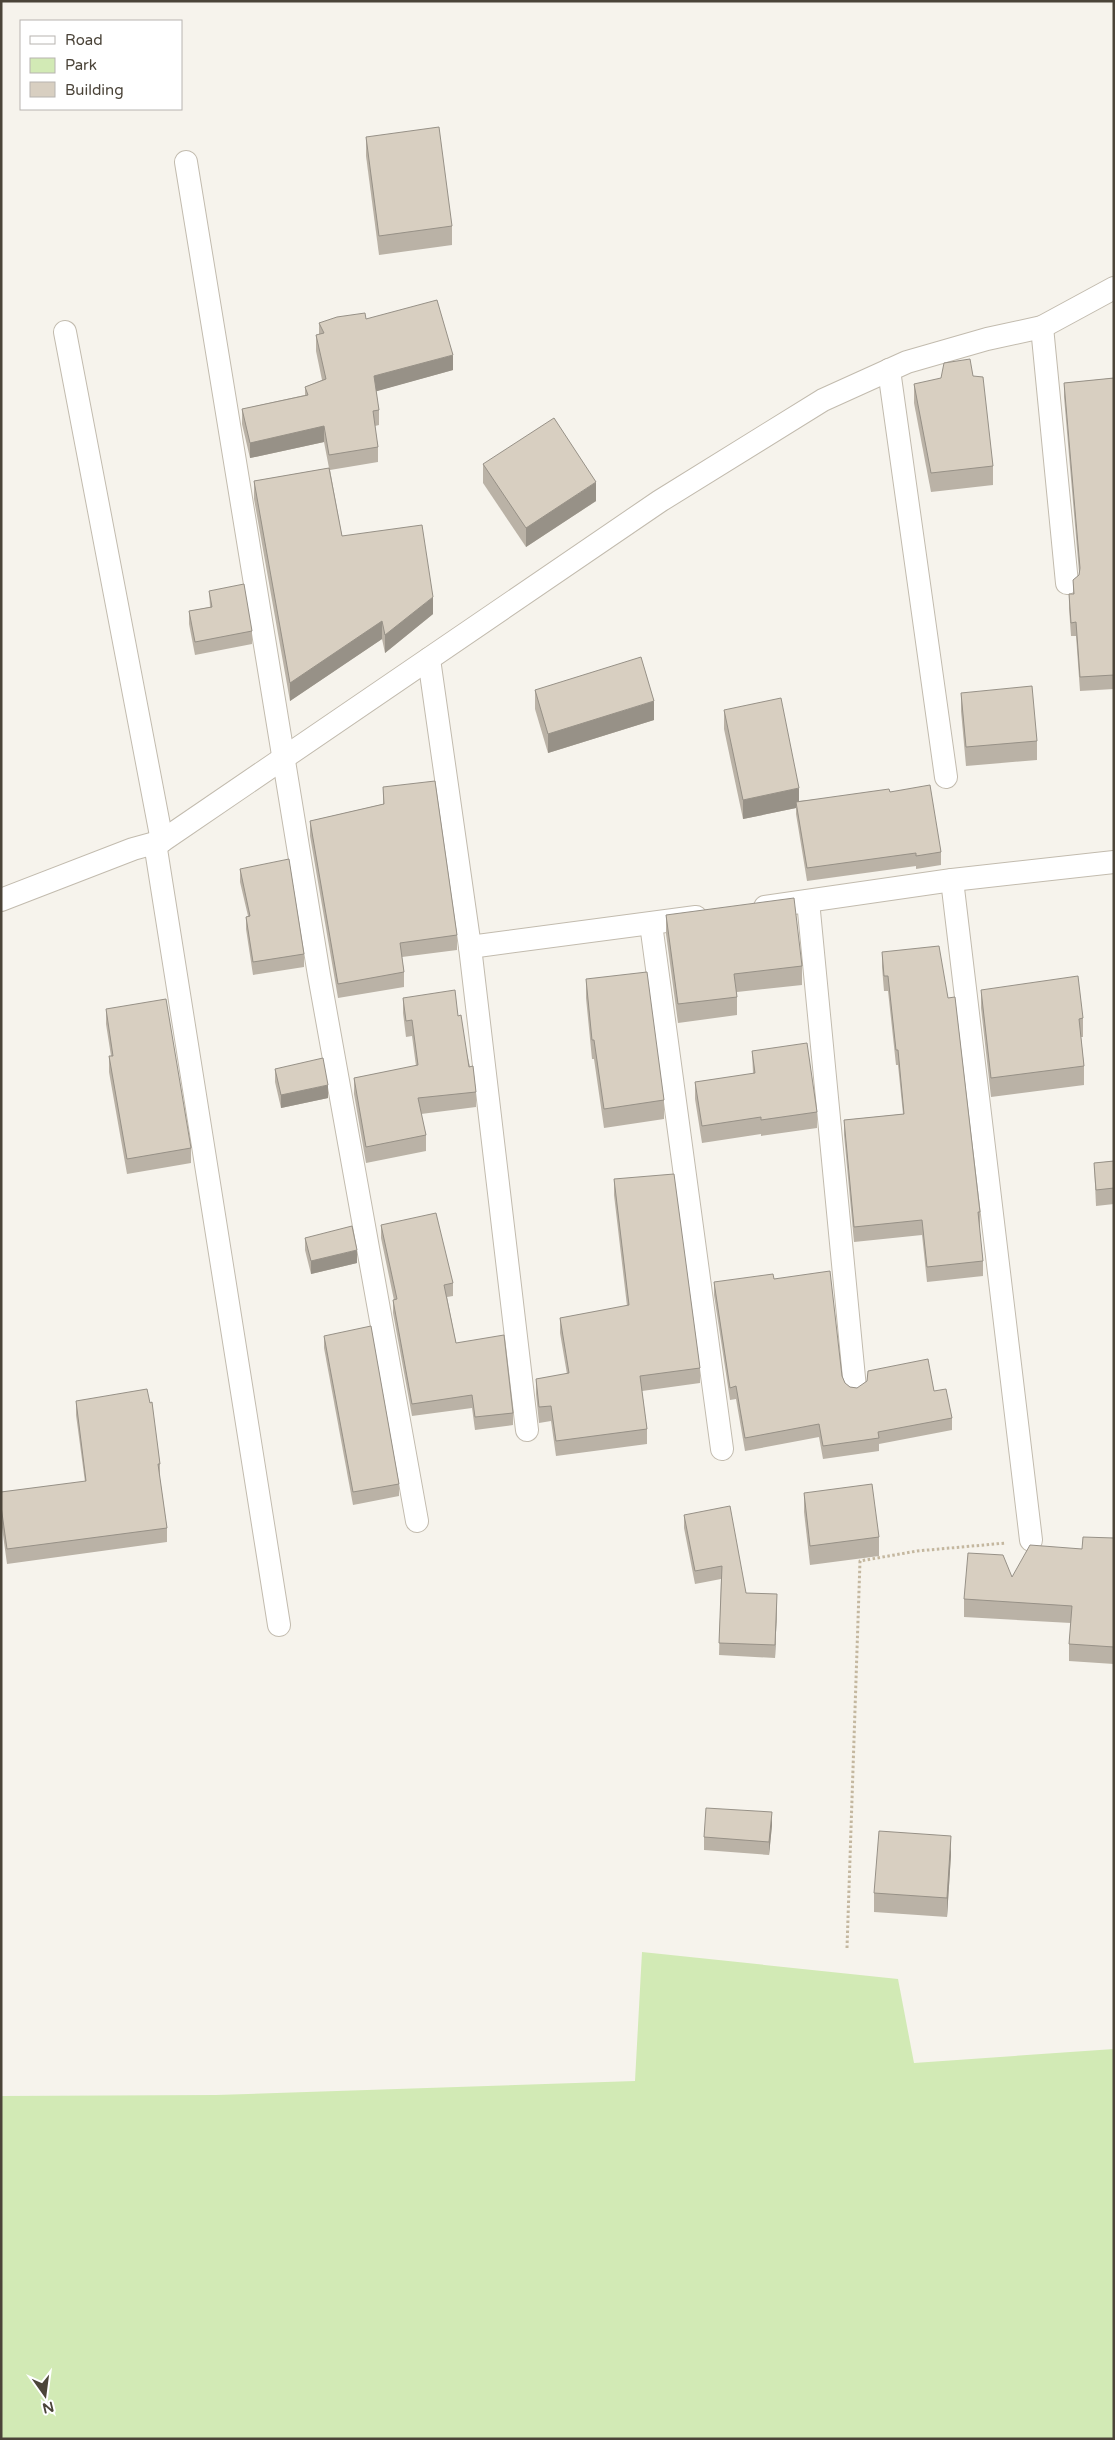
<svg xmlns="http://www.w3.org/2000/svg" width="1115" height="2440" font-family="'Varela Round',sans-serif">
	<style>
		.green { fill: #d2eab5 }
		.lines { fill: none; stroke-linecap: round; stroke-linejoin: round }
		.street-casing { stroke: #c2bbae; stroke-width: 24 }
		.path { stroke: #c4b79f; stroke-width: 3; stroke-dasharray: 2.5 2.5; stroke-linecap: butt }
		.street { stroke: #fff; stroke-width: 22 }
		.wall { fill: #bab2a6 }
		.shaded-wall { fill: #979187 }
		.building { fill: #d8cfc1; stroke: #979187 }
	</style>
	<rect width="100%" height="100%" fill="#f6f3ec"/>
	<path class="green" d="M642,1952L898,1979L914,2063L1114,2049V2439H1V2096L216,2095L635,2081Z"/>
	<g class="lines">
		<defs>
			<g id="street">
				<path d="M186,162L319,975L417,1521"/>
				<path d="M1042,327L1067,583"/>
				<path d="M65,332L162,841"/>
				<path d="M889,370L946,777"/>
				<path d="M429,659L470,947L527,1430"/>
				<path d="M155,843L279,1625"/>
				<path d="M952,880L1031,1540"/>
				<path d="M1,900L133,849L162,841L660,501L823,400L907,362L987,339L1042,327L1114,288"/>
				<path d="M808,901L855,1388"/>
				<path d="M765,907L952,880L1114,862"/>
				<path d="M651,924L722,1449"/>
				<path d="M470,947L696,917"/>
			</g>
		</defs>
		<use href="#street" class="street-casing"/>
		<path class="path" d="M847,1948L860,1561L917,1551L1006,1543"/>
		<use href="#street" class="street"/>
	</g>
	<g class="wall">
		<path d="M366,137L452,226V245L379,255L366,156Z"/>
		<path d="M366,319L453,370L376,391L379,410V425L375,426L378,447V462L330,470L342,536L433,614L385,653L382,639L290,701L254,499V481L329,468L324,442L250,458L242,424V409L305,395V387L322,380L316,351V335H319V323Z"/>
		<path d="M973,376L993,466V485L931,492L914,403V384Z"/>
		<path d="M1114,378V689L1080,691L1076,636H1071L1069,608V594H1073V580L1079,575V572L1064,397V383Z"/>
		<path d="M483,464L596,501L526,547L483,483Z"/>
		<path d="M209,591L252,631V644L195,655L189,624V611L210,607Z"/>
		<path d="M535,690L654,720L548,753L535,709Z"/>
		<path d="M961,693L1037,741V760L966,766L961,711Z"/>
		<path d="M724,710L799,801L890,792L941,852V865L916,869V866L807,881L796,814V808L743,819L724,729Z"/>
		<path d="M383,787L457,935V950L402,957L404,972V987L338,998L310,836V821L383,804Z"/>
		<path d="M240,869L304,954V967L253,975L246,929V917L248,916L240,882Z"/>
		<path d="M666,915L802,966V985L737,992V1015L678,1023L666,934Z"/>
		<path d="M882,952L980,1212V1227H979L983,1261V1276L927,1282L922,1235L854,1242L844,1135V1120L903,1114L898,1065H896L888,991H884L882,967Z"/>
		<path d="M586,979L664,1100V1119L604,1128L594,1059H592L586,998Z"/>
		<path d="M981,990L1083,1018V1037H1081L1084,1066V1085L991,1097L981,1008Z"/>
		<path d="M403,998L458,1016L476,1092V1107L421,1114L426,1135V1151L366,1163L354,1094V1078L416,1066L412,1036L406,1037L403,1013Z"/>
		<path d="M106,1009L191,1148V1163L127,1174L109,1072V1056H111L106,1024Z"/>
		<path d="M752,1051L817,1112V1128L761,1136V1134L702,1143L695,1099V1082L753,1074Z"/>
		<path d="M275,1069L328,1098L281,1108L275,1082Z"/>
		<path d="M1114,1161V1204L1096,1206L1094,1163Z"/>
		<path d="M614,1179L700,1368V1383L642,1391L647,1429V1444L556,1456L551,1421L539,1423L536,1394V1379L567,1374L560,1333V1318L627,1306L614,1195Z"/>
		<path d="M381,1225L453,1283V1296L447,1297L456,1343L513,1413V1425L475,1430L472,1408L412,1416L393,1313V1300H394L381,1238Z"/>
		<path d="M305,1238L357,1263L311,1274L305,1250Z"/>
		<path d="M774,1279L842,1376L845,1383L850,1387L857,1388L934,1391L952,1418V1430L879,1444V1451L823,1459L819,1437L745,1451L736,1399L730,1400L714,1295V1282Z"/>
		<path d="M324,1336L399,1484V1496L353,1505L324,1348Z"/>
		<path d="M76,1401L150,1403L160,1464V1479L167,1528V1542L7,1564L1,1520V1492L85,1482L76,1415Z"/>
		<path d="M804,1493L879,1537V1556L810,1565L804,1512Z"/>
		<path d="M684,1515L746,1593L777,1607L775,1658L719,1655L721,1579L695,1584L684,1528Z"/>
		<path d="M1114,1538V1664L1069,1661V1644L1071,1623L964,1617V1599L1012,1577L1082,1549Z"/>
		<path d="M772,1825L769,1855L704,1850V1837Z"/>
		<path d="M951,1854L947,1917L874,1912V1893Z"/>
	</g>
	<g class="shaded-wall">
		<path d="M453,355V370L374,392V376Z"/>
		<path d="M324,426V442L250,458V443Z"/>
		<path d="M596,482V501L526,547V528Z"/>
		<path d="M433,597V614L385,653V635Z"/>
		<path d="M382,621V639L290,701V683Z"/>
		<path d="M654,701V720L548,753V734Z"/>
		<path d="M799,788V807L796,802V808L743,819V800Z"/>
		<path d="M328,1085V1098L281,1108V1095Z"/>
		<path d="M357,1250V1263L311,1274V1261Z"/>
		<path d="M777,1594V1607L775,1658V1645Z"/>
		<path d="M772,1812V1825L769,1855V1842Z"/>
		<path d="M951,1836V1854L947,1917V1898Z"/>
	</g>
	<g class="building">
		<path d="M439,127L452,226L379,236L366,137Z"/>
		<path d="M437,300L453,355L374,376L379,410L373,411L378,447L329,455L324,426L250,443L242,409L308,395L305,387L326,379L316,335L324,333L319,323L337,317L365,313L366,319Z"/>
		<path d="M970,359L973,376L983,377L993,466L931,473L914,384L941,378L944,363Z"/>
		<path d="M1114,378V675L1080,677L1076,622L1071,623L1069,594H1074L1073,580L1079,575L1080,568L1064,383Z"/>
		<path d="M554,418L596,482L526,528L483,464Z"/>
		<path d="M329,468L342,536L422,525L433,597L385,635L382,621L290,683L254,481Z"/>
		<path d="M244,584L252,631L195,642L189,611L212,607L209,591Z"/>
		<path d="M641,657L654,701L548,734L535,690Z"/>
		<path d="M1032,686L1037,741L966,747L961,693Z"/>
		<path d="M781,698L799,788L743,800L724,710Z"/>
		<path d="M435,781L457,935L400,943L404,972L338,984L310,821L384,804L383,787Z"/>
		<path d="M930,785L941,852L916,856V853L807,868L796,802L889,789L890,792Z"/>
		<path d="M289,859L304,954L253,962L246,917L250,916L240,869Z"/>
		<path d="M794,898L802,966L734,974L737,997L678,1004L666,915Z"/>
		<path d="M939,946L948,998L955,997L980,1212H978L983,1261L927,1267L922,1220L854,1227L844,1120L904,1114L898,1050H896L888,976H884L882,952Z"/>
		<path d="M647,972L664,1100L604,1109L594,1040H592L586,979Z"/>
		<path d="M1078,976L1083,1018L1079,1019L1084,1066L991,1078L981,990Z"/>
		<path d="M455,990L458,1016L461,1015L469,1067L473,1066L476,1092L418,1098L426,1135L366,1147L354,1078L418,1065L412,1020L406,1021L403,998Z"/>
		<path d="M166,999L191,1148L127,1159L109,1056H113L106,1009Z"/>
		<path d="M807,1043L817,1112L761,1120V1117L702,1126L695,1082L755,1073L752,1051Z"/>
		<path d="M323,1058L328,1085L281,1095L275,1069Z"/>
		<path d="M1114,1161V1188L1096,1190L1094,1163Z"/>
		<path d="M674,1174L700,1368L640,1376L647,1429L556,1441L551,1406L539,1407L536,1379L569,1373L560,1318L629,1305L614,1179Z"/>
		<path d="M436,1213L453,1283L444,1285L456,1343L504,1335L513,1413L475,1417L472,1395L412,1404L393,1300L397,1299L381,1225Z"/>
		<path d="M352,1226L357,1250L311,1261L305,1238Z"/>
		<path d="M830,1271L842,1376L845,1383L850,1387L857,1388L867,1381L868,1371L928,1359L934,1391L946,1389L952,1418L878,1432L879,1438L823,1446L819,1424L745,1438L736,1386L730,1388L714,1282L773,1274L774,1279Z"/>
		<path d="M371,1326L399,1484L353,1492L324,1336Z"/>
		<path d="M147,1389L150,1403L152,1402L160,1464H158L167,1528L7,1549L1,1506V1492L86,1481L76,1401Z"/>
		<path d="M872,1484L879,1537L810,1546L804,1493Z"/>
		<path d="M730,1506L746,1593L777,1594L775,1645L719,1643L722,1566L695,1571L684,1515Z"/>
		<path d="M1083,1537L1114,1538V1647L1069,1644L1072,1606L964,1599L968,1553L1003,1555L1012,1577L1030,1545L1082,1549Z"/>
		<path d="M706,1808L772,1812L769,1842L704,1837Z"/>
		<path d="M879,1831L951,1836L947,1898L874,1893Z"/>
	</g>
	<rect width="1115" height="2440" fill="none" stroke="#4b4439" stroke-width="5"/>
	<rect x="20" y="20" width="162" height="90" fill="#ffffff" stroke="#b7b4b0"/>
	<rect x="30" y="36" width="25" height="8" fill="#ffffff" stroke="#b7b4b0"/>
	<text x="65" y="45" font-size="15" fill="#4b4439">Road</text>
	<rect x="30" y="58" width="25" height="15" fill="#d2eab5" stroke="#b7b4b0"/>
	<text x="65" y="70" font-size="15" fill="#4b4439">Park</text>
	<rect x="30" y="82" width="25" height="15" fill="#d8cfc1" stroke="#b7b4b0"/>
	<text x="65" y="95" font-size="15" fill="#4b4439">Building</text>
	<g transform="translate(45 2395) rotate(166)" stroke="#ffffff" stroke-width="4" paint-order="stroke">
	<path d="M0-4L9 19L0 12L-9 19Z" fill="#4b4439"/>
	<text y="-8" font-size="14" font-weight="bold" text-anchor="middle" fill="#4b4439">N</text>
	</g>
</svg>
